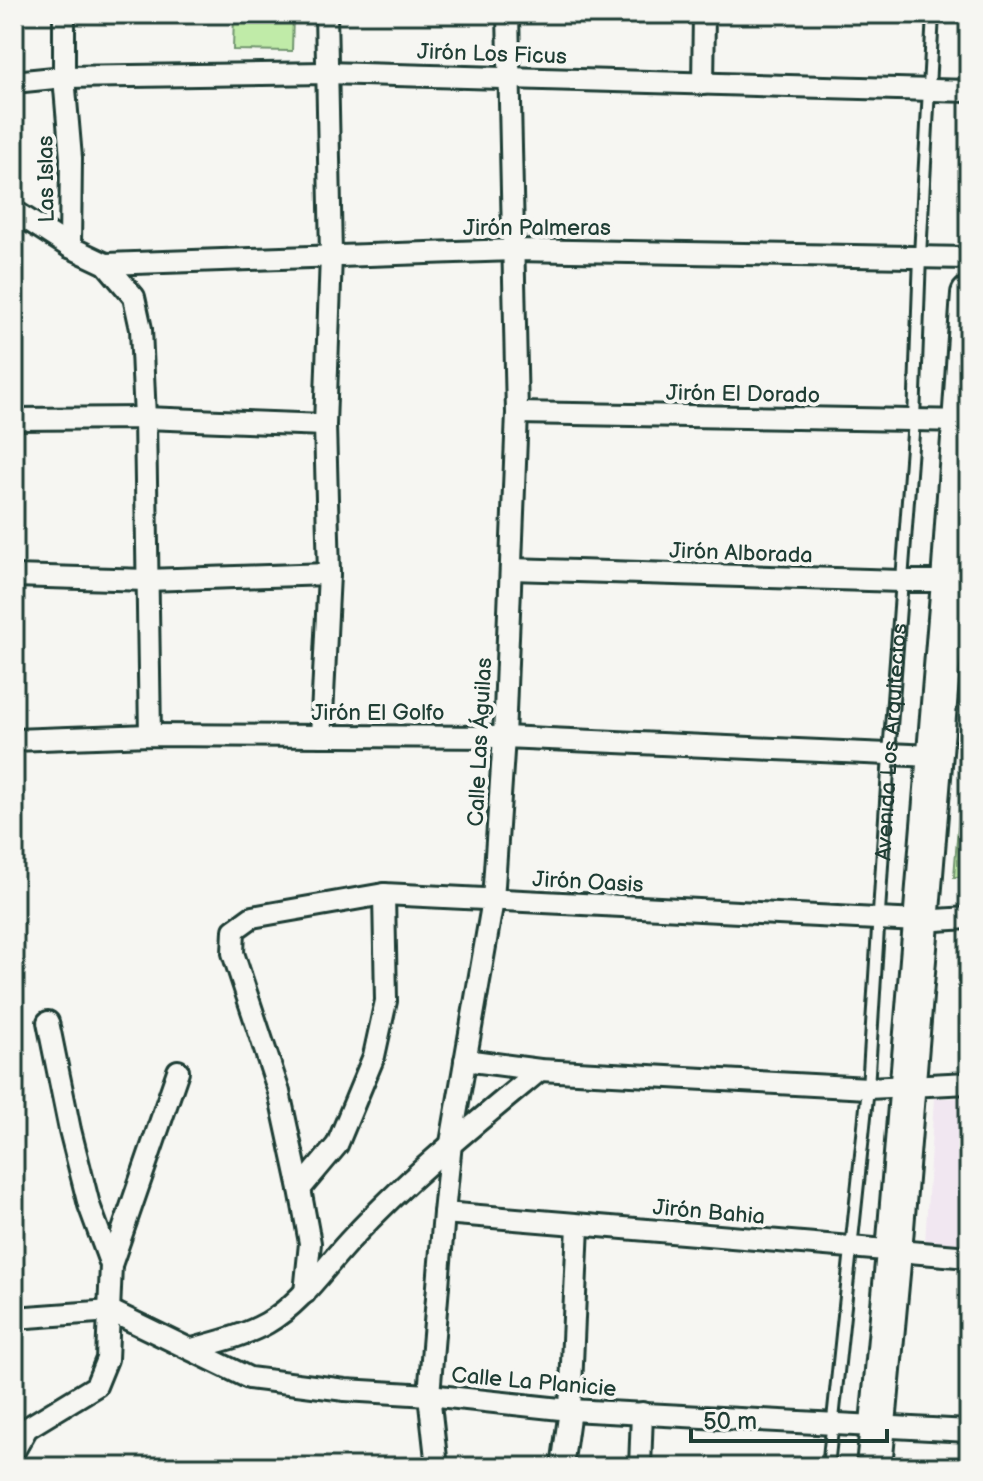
<svg xmlns="http://www.w3.org/2000/svg" width="983" height="1481" font-family="'Balsamiq Sans',sans-serif">
	<style>
		.built { fill: #f1e7f1 }
		.green { fill: #c0eba8; stroke: #70946e; stroke-width: 2 }
		.lines { fill: none; stroke-linecap: round; stroke-linejoin: round }
		.service-casing { stroke: #1f3d34; stroke-width: 16 }
		.minor-casing { stroke: #1f3d34; stroke-width: 26 }
		.primary-casing { stroke: #1f3d34; stroke-width: 40 }
		.service { stroke: #f6f6f2; stroke-width: 10 }
		.minor { stroke: #f6f6f2; stroke-width: 20 }
		.primary { stroke: #f6f6f2; stroke-width: 34 }
		.labels { text-anchor: middle; stroke-width: 8; stroke-linejoin: round; paint-order: stroke }
		.street-label { font-size: 22px; fill: #1f3d34; stroke: #f6f6f2 }
	</style>
	<rect width="100%" height="100%" fill="#f6f6f2"/>
	<filter id="ink" filterUnits="userSpaceOnUse"><feTurbulence type="fractalNoise" baseFrequency=".0125" numOctaves="2"/><feDisplacementMap in="SourceGraphic" scale="16" xChannelSelector="R" yChannelSelector="G"/><feConvolveMatrix kernelMatrix="1 2 1 2 8 2 1 2 1" color-interpolation-filters="sRGB"/></filter>
	<g filter="url(#ink)">
		<path class="built" d="M934,1098H969V1244L925,1243Z"/>
		<g class="green">
			<path d="M234,14H293L292,51L233,50Z"/>
			<path d="M969,685V877H954Z"/>
		</g>
		<g class="lines">
			<defs>
				<g id="service">
					<path id="s1" d="M828,1467L868,1088L889,754L914,420L920,256L933,14"/>
				</g>
				<g id="minor">
					<path d="M64,14V77L71,158L70,247"/>
					<path d="M14,82L64,77L326,73L969,91"/>
					<path d="M703,84L704,14"/>
					<path d="M14,211L70,247L106,264L134,297L141,329L145,418L150,735"/>
					<path d="M106,264L514,250L969,258"/>
					<path d="M517,413L969,421"/>
					<path d="M14,419L145,418L325,425"/>
					<path d="M511,569L901,581H969"/>
					<path d="M14,576L147,580L329,574"/>
					<path d="M321,736L329,574L325,425L331,255L326,14"/>
					<path d="M14,740L150,735L504,737L933,756"/>
					<path d="M48,1022L70,1130L89,1205L111,1265"/>
					<path d="M465,1060L540,1070L868,1088L969,1083"/>
					<path d="M300,1189L337,1145L374,1056L386,1001L384,894"/>
					<path d="M444,1213L969,1257"/>
					<path d="M305,1293L310,1243L300,1189L279,1092L233,953L234,930L252,917L384,894L877,919L920,921L969,918"/>
					<path d="M14,1318L111,1311L249,1378L345,1390L429,1395L570,1410L969,1431"/>
					<path d="M192,1349C217,1342 244,1336 267,1323C303,1302 325,1266 353,1237C410,1176 476,1123 540,1070"/>
					<path d="M14,1451L27,1428L96,1386L107,1359L111,1265L178,1071"/>
					<path d="M437,1467L429,1395L444,1213L451,1143L493,900L504,737L517,413L508,14"/>
					<path d="M562,1467L570,1410L578,1225"/>
					<path d="M640,1467L642,1413"/>
				</g>
				<path id="primary" d="M874,1467L894,1252L949,582L969,294"/>
			</defs>
			<use href="#service" class="service-casing"/>
			<use href="#minor" class="minor-casing"/>
			<use href="#primary" class="primary-casing"/>
			<use href="#service" class="service"/>
			<use href="#minor" class="minor"/>
			<use href="#primary" class="primary"/>
		</g>
	</g>
	<g class="labels">
		<g class="street-label">
			<text transform="translate(492 53) rotate(2)" y="8">Jirón Los Ficus</text>
			<text transform="translate(45 179) rotate(-91)" y="8">Las Islas</text>
			<text x="537" y="235">Jirón Palmeras</text>
			<text transform="translate(743 393) rotate(1)" y="8">Jirón El Dorado</text>
			<text transform="translate(741 552) rotate(2)" y="8">Jirón Alborada</text>
			<text x="378" y="720">Jirón El Golfo</text>
			<text dy="8" stroke="none"><textPath href="#s1" startOffset="728">Avenida Los Arquitectos</textPath></text>
			<text transform="translate(479 742) rotate(-87)" y="8">Calle Las Águilas</text>
			<text transform="translate(588 881) rotate(3)" y="8">Jirón Oasis</text>
			<text transform="translate(709 1211) rotate(5)" y="8">Jirón Bahia</text>
			<text transform="translate(534 1381) rotate(5)" y="8">Calle La Planicie</text>
		</g>
	</g>
	<rect width="983" height="1481" fill="none" stroke="#f6f6f2" stroke-width="48"/>
	<rect x="24" y="24" width="935" height="1433" fill="none" stroke="#1f3d34" stroke-width="3" filter="url(#ink)"/>
	<path d="M691 1429v12h196v-12" fill="none" stroke="#1f3d34" stroke-width="4"/>
	<text x="703" y="1429" font-size="24" fill="#1f3d34" stroke="#f6f6f2" stroke-width="6" paint-order="stroke">50 m</text>
</svg>
